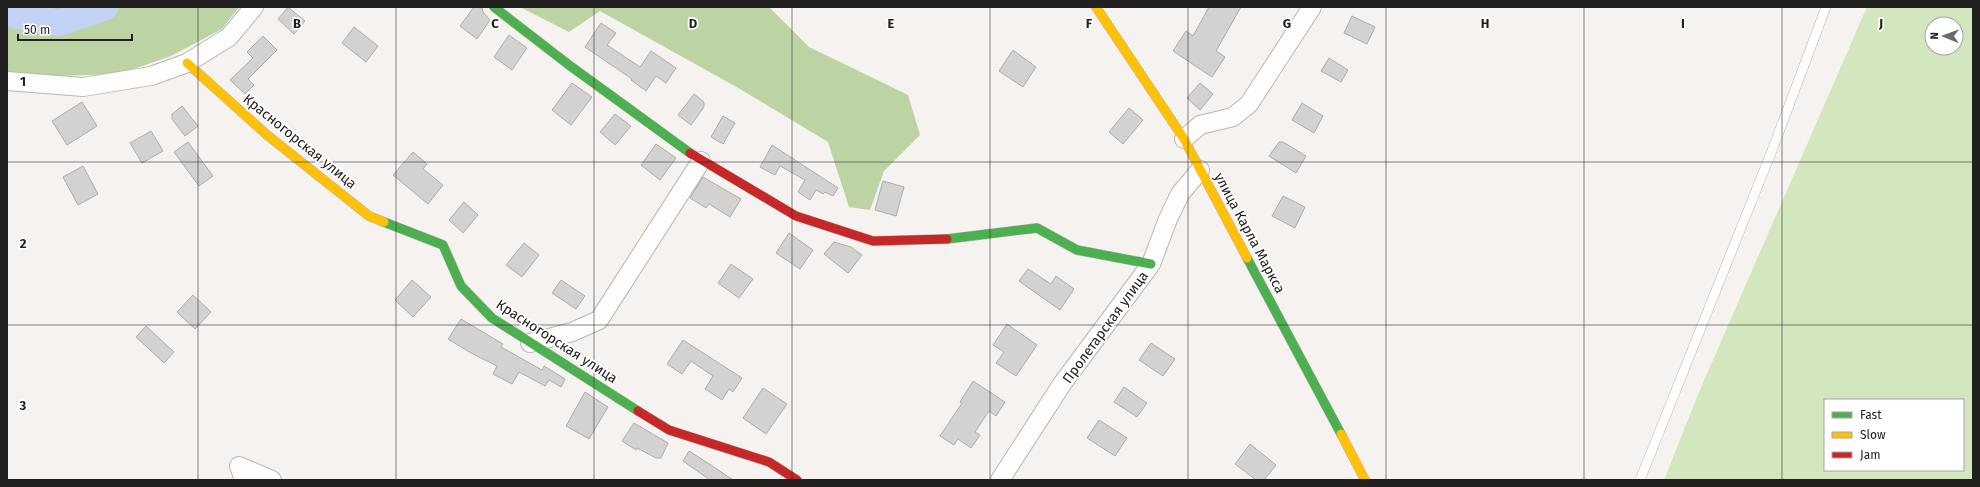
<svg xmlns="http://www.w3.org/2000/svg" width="1980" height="487" font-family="'Fira Sans',sans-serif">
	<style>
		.green { fill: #d3e7be; fill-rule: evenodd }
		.forest { fill: #bcd4a3 }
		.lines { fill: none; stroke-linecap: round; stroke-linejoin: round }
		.river { stroke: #c1d2f4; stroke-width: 27 }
		.building { fill: #d3d2d0; stroke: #afadac }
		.lane-casing { stroke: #b9b7b6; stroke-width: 10 }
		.street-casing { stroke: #b9b7b6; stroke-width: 20 }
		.fast-casing { stroke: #b9b7b6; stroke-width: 10 }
		.slow-casing { stroke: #b9b7b6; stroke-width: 10 }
		.jam-casing { stroke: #b9b7b6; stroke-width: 10 }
		.lane { stroke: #fefdfd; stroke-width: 9 }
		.street { stroke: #fefdfd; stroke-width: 18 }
		.fast { stroke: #4caf50; stroke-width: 9 }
		.slow { stroke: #ffc107; stroke-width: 9 }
		.jam { stroke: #c62828; stroke-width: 9 }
		.grid { fill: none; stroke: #232120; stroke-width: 1; stroke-opacity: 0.55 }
		.labels { text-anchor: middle; stroke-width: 3.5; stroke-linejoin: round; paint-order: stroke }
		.street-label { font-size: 14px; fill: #232120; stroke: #fff }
		.grid-label { font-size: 13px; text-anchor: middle; font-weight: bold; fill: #232120; stroke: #fff; stroke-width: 3.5; stroke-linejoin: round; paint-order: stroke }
	</style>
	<rect width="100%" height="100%" fill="#f5f2f0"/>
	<path class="green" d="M1867,7H1973V480H1664L1699,392ZM1932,24H1956V48H1932ZM1825,400H1963V470H1825Z"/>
	<g class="forest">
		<path d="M7,7H239L222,29L171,56L119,74L56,76L7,71Z"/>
		<path d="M520,7H769L809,47L908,95L920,135L884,171L870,210L849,207L828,142L740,89L600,11L569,32Z"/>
	</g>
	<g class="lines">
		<path class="river" d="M7,12L11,14L58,23L105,7"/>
	</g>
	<g class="building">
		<path d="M288,7L305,21L294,34L278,19Z"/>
		<path d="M474,7L482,8L483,12L490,20L477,39L460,26Z"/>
		<path d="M1209,7H1241L1216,51L1225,57L1212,77L1173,51L1186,31L1193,36Z"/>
		<path d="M1352,16L1375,27L1367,44L1344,33Z"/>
		<path d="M601,23L616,33L607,45L640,67L651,51L676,68L666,83L656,76L646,91L631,80L632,79L585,47Z"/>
		<path d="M354,27L378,46L366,62L342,43Z"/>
		<path d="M509,35L527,48L512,70L494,57Z"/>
		<path d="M263,36L277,50L248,79L254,85L245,94L230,80L253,58L247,52Z"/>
		<path d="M1013,50L1036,67L1023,87L999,71Z"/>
		<path d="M1329,58L1348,70L1341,82L1321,71Z"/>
		<path d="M572,83L592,97L571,125L552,110Z"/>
		<path d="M1200,83L1213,94L1200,110L1187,98Z"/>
		<path d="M694,94L704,102V107L691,125L678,115Z"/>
		<path d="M82,102L97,126L67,145L52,121Z"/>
		<path d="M1302,103L1323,116L1314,133L1292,120Z"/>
		<path d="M182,106L198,126L185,136L172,119V114Z"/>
		<path d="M1129,108L1143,120L1123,144L1109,132Z"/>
		<path d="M615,114L631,126L615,145L600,132Z"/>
		<path d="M723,116L735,123L723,144L711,137Z"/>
		<path d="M151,131L163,151L142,163L130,143Z"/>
		<path d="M188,142L213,176L199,186L174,152Z"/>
		<path d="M1279,142H1283L1306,156L1296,173L1269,156Z"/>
		<path d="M656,144L676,158L660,180L641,165Z"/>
		<path d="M772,145L838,188L833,196L825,192L823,194L816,190L810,200L798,192L805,180L780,166L775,175L760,167Z"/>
		<path d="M413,152L427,164L423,169L443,185L428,204L393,175Z"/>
		<path d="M83,166L98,194L78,205L63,177Z"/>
		<path d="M703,177L741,199L730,217L709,204L706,208L690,198Z"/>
		<path d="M883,181L904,187L896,216L875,210Z"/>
		<path d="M1283,196L1305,207L1295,228L1272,216Z"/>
		<path d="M464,202L478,215L463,233L449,220Z"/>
		<path d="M789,233L813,250L800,269L776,253Z"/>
		<path d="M834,242L851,247L862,255L848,273L824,254Z"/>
		<path d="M524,243L539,255L522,277L506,265Z"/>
		<path d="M731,264L753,279L739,298L718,283Z"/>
		<path d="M1028,269L1051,284L1056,276L1074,289L1060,310L1019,281Z"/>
		<path d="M412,280L431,297L413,317L395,300Z"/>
		<path d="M561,280L585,296L576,309L552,293Z"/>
		<path d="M193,295L211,312L195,329L177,312Z"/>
		<path d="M461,319L503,344L501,347L542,370L544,366L565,379L561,387L549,380L545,386L519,372L512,384L493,374L497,366L471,353L448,339Z"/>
		<path d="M1007,324L1037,345L1016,376L996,363L1004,352L993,345Z"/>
		<path d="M146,326L174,352L164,363L136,337Z"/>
		<path d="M683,340L742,378L733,392L729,389L722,400L705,389L713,376L691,361L682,374L667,364Z"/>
		<path d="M1151,343L1175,359L1163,376L1139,360Z"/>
		<path d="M973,381L1005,402L996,416L989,411L975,432L980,435L971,448L958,439L954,445L940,436L962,403L960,402Z"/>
		<path d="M1124,387L1147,403L1137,417L1114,402Z"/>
		<path d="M763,388L787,404L766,434L743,418Z"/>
		<path d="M585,392L608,407L589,439L566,426Z"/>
		<path d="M1099,420L1127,438L1115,456L1087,438Z"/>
		<path d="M634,423L668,443L661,458H656L637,448L636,450L622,441Z"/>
		<path d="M1250,444L1276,465L1264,480H1256L1235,464Z"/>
		<path d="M689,451L711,465L733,480H710L683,461Z"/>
	</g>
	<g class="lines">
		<defs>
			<path id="lane" d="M1640,480L1773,148L1826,7"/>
			<g id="street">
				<path d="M7,81L83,87L151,76L187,63L229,37L254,7"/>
				<path d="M1184,139L1200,125L1233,117L1249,104L1312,7"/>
				<path d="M530,343L572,332L599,320L701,161"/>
				<path d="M244,480L239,466L272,480"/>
				<path d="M1000,480L1062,384L1151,264L1168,219L1180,194L1200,170"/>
			</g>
			<g id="fast">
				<path d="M494,7L569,65L690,153"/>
				<path d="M384,222L443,245L461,286L492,318L638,411"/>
				<path d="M947,239L1037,228L1077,250L1151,264"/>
				<path d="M1247,258L1341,434"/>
			</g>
			<g id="slow">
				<path d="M1096,7L1184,139L1247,258"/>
				<path d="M187,63L267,135L369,216L384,222"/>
				<path d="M1341,434L1365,480"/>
			</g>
			<g id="jam">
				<path d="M690,153L796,216L873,241L947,239"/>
				<path d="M638,411L669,430L769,462L797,480"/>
			</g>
		</defs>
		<use href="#lane" class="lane-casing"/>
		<use href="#street" class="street-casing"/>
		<use href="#fast" class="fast-casing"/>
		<use href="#slow" class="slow-casing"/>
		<use href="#jam" class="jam-casing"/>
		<use href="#lane" class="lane"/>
		<use href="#street" class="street"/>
		<use href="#fast" class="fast"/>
		<use href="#slow" class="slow"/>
		<use href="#jam" class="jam"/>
	</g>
	<path class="grid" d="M198,7V480M396,7V480M594,7V480M792,7V480M990,7V480M1188,7V480M1386,7V480M1584,7V480M1782,7V480M7,162H1973M7,325H1973"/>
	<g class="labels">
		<g class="street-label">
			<text transform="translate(300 141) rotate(39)" y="5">Красногорская улица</text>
			<text transform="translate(1250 233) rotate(62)" y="5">улица Карла Маркса</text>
			<text transform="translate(1105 327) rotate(-54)" y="5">Пролетарская улица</text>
			<text transform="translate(557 341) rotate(33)" y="5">Красногорская улица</text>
		</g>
	</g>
	<g class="grid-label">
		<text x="297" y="28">B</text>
		<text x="495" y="28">C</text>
		<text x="693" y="28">D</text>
		<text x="891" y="28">E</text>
		<text x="1089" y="28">F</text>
		<text x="1287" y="28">G</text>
		<text x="1485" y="28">H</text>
		<text x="1683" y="28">I</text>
		<text x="1881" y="28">J</text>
		<text x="23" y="86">1</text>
		<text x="23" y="248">2</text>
		<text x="23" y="410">3</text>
	</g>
	<rect width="1980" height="487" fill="none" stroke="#232120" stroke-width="16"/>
	<rect x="1824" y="399" width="140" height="72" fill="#ffffff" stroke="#a7a6a6"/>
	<rect x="1832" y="412" width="20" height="6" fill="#4caf50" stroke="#a7a6a6"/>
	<text x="1860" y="419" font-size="12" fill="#232120">Fast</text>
	<rect x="1832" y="432" width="20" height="6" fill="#ffc107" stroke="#a7a6a6"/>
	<text x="1860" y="439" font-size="12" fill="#232120">Slow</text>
	<rect x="1832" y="452" width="20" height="6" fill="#c62828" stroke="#a7a6a6"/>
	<text x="1860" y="459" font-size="12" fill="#232120">Jam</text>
	<g transform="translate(1944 36) rotate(271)"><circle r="19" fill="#ffffff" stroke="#a7a6a6"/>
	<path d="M0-3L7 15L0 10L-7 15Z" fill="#6c6a69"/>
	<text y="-6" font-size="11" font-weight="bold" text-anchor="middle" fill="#232120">N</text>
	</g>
	<path d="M18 34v6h114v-6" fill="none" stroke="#232120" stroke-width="2"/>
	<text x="24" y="34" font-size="12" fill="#232120" stroke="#ffffff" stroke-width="3" paint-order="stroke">50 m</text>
</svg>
